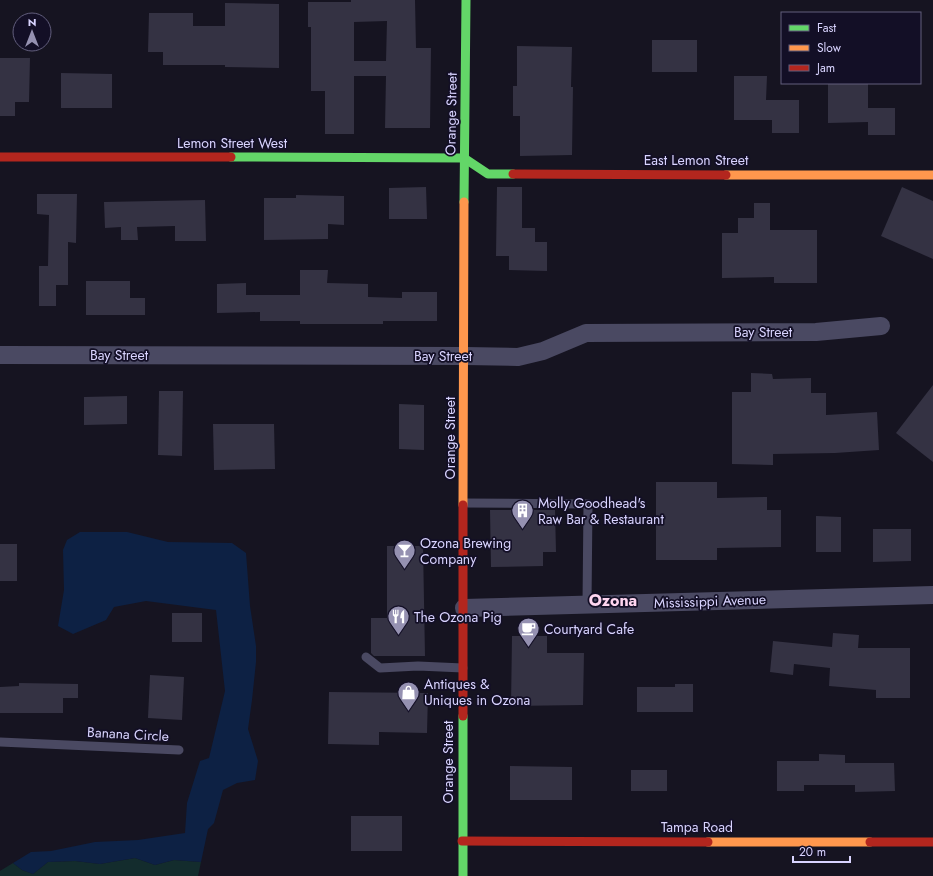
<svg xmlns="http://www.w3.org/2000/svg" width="933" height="876" font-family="Jost,sans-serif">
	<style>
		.green { fill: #132c2d }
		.water { fill: #0d2144 }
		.building { fill: #343243; fill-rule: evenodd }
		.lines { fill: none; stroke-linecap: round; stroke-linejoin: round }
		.lane { stroke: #4a4962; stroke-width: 9 }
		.street { stroke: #4a4962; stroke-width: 18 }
		.fast { stroke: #63d668; stroke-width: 9 }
		.slow { stroke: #ff974d; stroke-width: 9 }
		.jam { stroke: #b3261e; stroke-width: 9 }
		.labels { text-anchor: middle; stroke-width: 3.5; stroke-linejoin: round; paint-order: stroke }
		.street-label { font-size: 14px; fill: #d9d4ff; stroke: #130f26 }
		.poi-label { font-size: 14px; fill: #d9d4ff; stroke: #130f26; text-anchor: start }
		.quarter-label { font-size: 16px; font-weight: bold; fill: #ffd6f0; stroke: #130f26 }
	</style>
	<rect width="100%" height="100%" fill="#161421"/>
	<path class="green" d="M135,858L155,865L174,860L201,862L198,876H0V871L13,863L22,870L33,874L48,862L75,861L100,864Z"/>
	<path class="water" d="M80,532H127L168,542L232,543L246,553L250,606L256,646V662L252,700L248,729L258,761L255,780L237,783L223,790L214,823L208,829L201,862L174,860L155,865L135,858L100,864L75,861L48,862L33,874L22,870L13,863L31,852L51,851L95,842L138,840L185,833L187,803L200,761L209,758L225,691L216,610L146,601L114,607L106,620L73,634L58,626L64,590L63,550L67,540Z"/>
	<g class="building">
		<path d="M351,0H415L416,48H431L430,128H385L386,76H354V134H325V91H311V27H308V2H351ZM387,21L386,61H354V22Z"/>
		<path d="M225,3L279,4V68L225,67V65H163V52H148L149,13H193V26H225Z"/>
		<rect x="652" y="40" width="45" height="32"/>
		<path d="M517,46L572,47L571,87H573L572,155L520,156V116H513V86H517Z"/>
		<path d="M0,58H30L29,102H15V116H0Z"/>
		<path d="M61,73L112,74V108H61Z"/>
		<path d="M734,76H767L766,100H799V133H772V120H734Z"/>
		<path d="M828,83H868V108H895V135H868V122L828,123Z"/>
		<path d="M426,187L427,219H389V188Z"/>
		<path d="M497,187H522V228H535V242H547V271L509,270V256H496Z"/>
		<path d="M902,187L933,201V259L881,236Z"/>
		<path d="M37,194H77L76,243L68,242V285H56V306H39V266H48L49,215L37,214Z"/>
		<path d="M296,195L344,196V225L328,224V239L264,240V198H296Z"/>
		<path d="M205,200L206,241H175V226L137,227L138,240H121V227L105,228L104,202Z"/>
		<path d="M754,203H770V230H817V283H774V277L722,278V233H738V218H754Z"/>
		<path d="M300,270H328L327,283L368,284V297L402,298V292H437V321H383V324H300V321H260V312L217,313V284L246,283V295H300Z"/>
		<path d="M86,281H130V298H145V315H86Z"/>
		<path d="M751,373L772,374L773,379L811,378V393H826V415L877,412L879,450L835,453L773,454V465L732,464V392H751Z"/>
		<path d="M933,385V462L896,433Z"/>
		<path d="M159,391H183L182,456L158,455Z"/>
		<path d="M127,396V424L84,425V397Z"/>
		<path d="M399,404L424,405V450L399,449Z"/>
		<path d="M213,424H274L275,469L214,470Z"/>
		<path d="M656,482H717V498L767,497V510H781V547L717,548V560H656Z"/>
		<path d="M490,510H555L556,552H543V566L491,567Z"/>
		<path d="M816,516L841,517V552H816Z"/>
		<path d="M873,529H911V561L873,562Z"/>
		<rect x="0" y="544" width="17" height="37"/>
		<path d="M387,546H423L425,656H374L371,653V618H387Z"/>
		<rect x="172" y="613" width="30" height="29"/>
		<path d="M833,633L859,635L858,648H910V698H876V690L829,686L830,668L794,664L793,675L770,672L773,641L832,647Z"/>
		<path d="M512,636H547V653H584L583,705L511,706Z"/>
		<path d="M150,675L184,677L182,720L148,718Z"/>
		<path d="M19,683L78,684V698H63V713H0V687L19,686Z"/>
		<path d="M675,684H693V712H637V687H675Z"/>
		<path d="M329,692L428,693L427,733L379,732V745L328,744Z"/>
		<path d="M819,754L845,755V763H894L895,791L855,792V785H804V791H777V761H819Z"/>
		<path d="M510,766L572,767V800H510Z"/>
		<rect x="631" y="770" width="36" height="21"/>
		<rect x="351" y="816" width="51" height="35"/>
	</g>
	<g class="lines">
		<g class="lane">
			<path d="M464,503L588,504L587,604"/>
			<path d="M366,657L380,668L418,666L463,668"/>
			<path d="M0,742L179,750"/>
		</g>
		<g class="street">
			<path d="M0,355L465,356L518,357L543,351L586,333L816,332L881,326"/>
			<path d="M464,608L933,595"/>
		</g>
		<g class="fast">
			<path d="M231,157L464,158L488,174H513"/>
			<path d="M464,202L466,0"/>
			<path d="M463,716V876"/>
		</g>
		<g class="slow">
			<path d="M726,175H933"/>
			<path d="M463,505L464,202"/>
			<path d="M708,842H870"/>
		</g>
		<g class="jam">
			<path d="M0,157H231"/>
			<path d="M513,174L726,175"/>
			<path d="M463,716V505"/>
			<path d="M462,841L708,842"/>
			<path d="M870,842H933"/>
		</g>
	</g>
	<defs>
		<symbol id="building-pin" viewBox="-11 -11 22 30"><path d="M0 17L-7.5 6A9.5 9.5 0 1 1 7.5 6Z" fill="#9591b1" stroke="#130f26"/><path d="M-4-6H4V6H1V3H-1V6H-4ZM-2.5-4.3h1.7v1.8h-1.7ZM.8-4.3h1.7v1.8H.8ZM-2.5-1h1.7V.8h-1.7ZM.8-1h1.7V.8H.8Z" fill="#fff"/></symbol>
		<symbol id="bar-pin" viewBox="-11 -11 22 30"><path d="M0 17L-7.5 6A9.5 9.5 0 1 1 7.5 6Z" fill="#9591b1" stroke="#130f26"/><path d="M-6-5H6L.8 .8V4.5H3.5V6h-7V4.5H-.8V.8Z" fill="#fff"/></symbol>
		<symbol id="restaurant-pin" viewBox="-11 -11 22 30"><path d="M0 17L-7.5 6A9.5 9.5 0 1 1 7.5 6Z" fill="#9591b1" stroke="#130f26"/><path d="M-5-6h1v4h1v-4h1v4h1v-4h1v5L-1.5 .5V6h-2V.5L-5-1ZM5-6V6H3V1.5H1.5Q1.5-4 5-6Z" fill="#fff"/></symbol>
		<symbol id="cafe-pin" viewBox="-11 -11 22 30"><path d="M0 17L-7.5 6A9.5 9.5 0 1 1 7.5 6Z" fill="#9591b1" stroke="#130f26"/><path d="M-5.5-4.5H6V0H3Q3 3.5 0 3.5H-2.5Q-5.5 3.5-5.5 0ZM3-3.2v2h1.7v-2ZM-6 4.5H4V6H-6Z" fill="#fff"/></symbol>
		<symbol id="shop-pin" viewBox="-11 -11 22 30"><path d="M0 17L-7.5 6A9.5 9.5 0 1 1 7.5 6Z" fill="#9591b1" stroke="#130f26"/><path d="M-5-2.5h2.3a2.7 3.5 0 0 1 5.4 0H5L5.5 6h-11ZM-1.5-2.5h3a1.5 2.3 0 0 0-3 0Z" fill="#fff"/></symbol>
	</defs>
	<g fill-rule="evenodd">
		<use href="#building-pin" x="510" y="498" width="25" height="34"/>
		<use href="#bar-pin" x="392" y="538" width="25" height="34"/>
		<use href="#restaurant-pin" x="386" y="604" width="25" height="34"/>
		<use href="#cafe-pin" x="516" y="616" width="25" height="34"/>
		<use href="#shop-pin" x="396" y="680" width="25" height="34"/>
	</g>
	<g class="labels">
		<g class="street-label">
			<text transform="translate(451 114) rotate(-89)" y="5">Orange Street</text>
			<text x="232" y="148">Lemon Street West</text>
			<text x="696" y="165">East Lemon Street</text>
			<text x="763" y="337">Bay Street</text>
			<text x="119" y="360">Bay Street</text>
			<text x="443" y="361">Bay Street</text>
			<text transform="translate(450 438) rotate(-90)" y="5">Orange Street</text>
			<text transform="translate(710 601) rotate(-2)" y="5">Mississippi Avenue</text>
			<text transform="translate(128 734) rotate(3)" y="5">Banana Circle</text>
			<text transform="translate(448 762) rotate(-90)" y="5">Orange Street</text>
			<text x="697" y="832">Tampa Road</text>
		</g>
		<g class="poi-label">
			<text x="538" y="508">Molly Goodhead's<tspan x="538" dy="16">Raw Bar &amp; Restaurant</tspan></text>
			<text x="420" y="548">Ozona Brewing<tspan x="420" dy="16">Company</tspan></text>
			<text x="414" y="622">The Ozona Pig</text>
			<text x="544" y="634">Courtyard Cafe</text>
			<text x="424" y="689">Antiques &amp;<tspan x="424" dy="16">Uniques in Ozona</tspan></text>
		</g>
		<g class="quarter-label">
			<text x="613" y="606">Ozona</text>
		</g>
	</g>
	<rect x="781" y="12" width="140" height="72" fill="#130f26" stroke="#625e7d"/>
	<rect x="789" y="25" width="20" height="6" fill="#63d668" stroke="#625e7d"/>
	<text x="817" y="32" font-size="12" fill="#d9d4ff">Fast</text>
	<rect x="789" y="45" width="20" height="6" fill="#ff974d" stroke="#625e7d"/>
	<text x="817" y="52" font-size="12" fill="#d9d4ff">Slow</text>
	<rect x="789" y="65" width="20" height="6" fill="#b3261e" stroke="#625e7d"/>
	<text x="817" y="72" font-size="12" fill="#d9d4ff">Jam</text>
	<g transform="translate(32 32)"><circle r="19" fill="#130f26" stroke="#625e7d"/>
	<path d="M0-3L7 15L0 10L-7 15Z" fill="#9591b1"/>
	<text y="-6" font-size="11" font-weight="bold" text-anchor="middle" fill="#d9d4ff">N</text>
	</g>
	<path d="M793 856v6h57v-6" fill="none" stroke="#d9d4ff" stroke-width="2"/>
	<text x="799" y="856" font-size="12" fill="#d9d4ff" stroke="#130f26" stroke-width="3" paint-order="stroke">20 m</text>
</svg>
